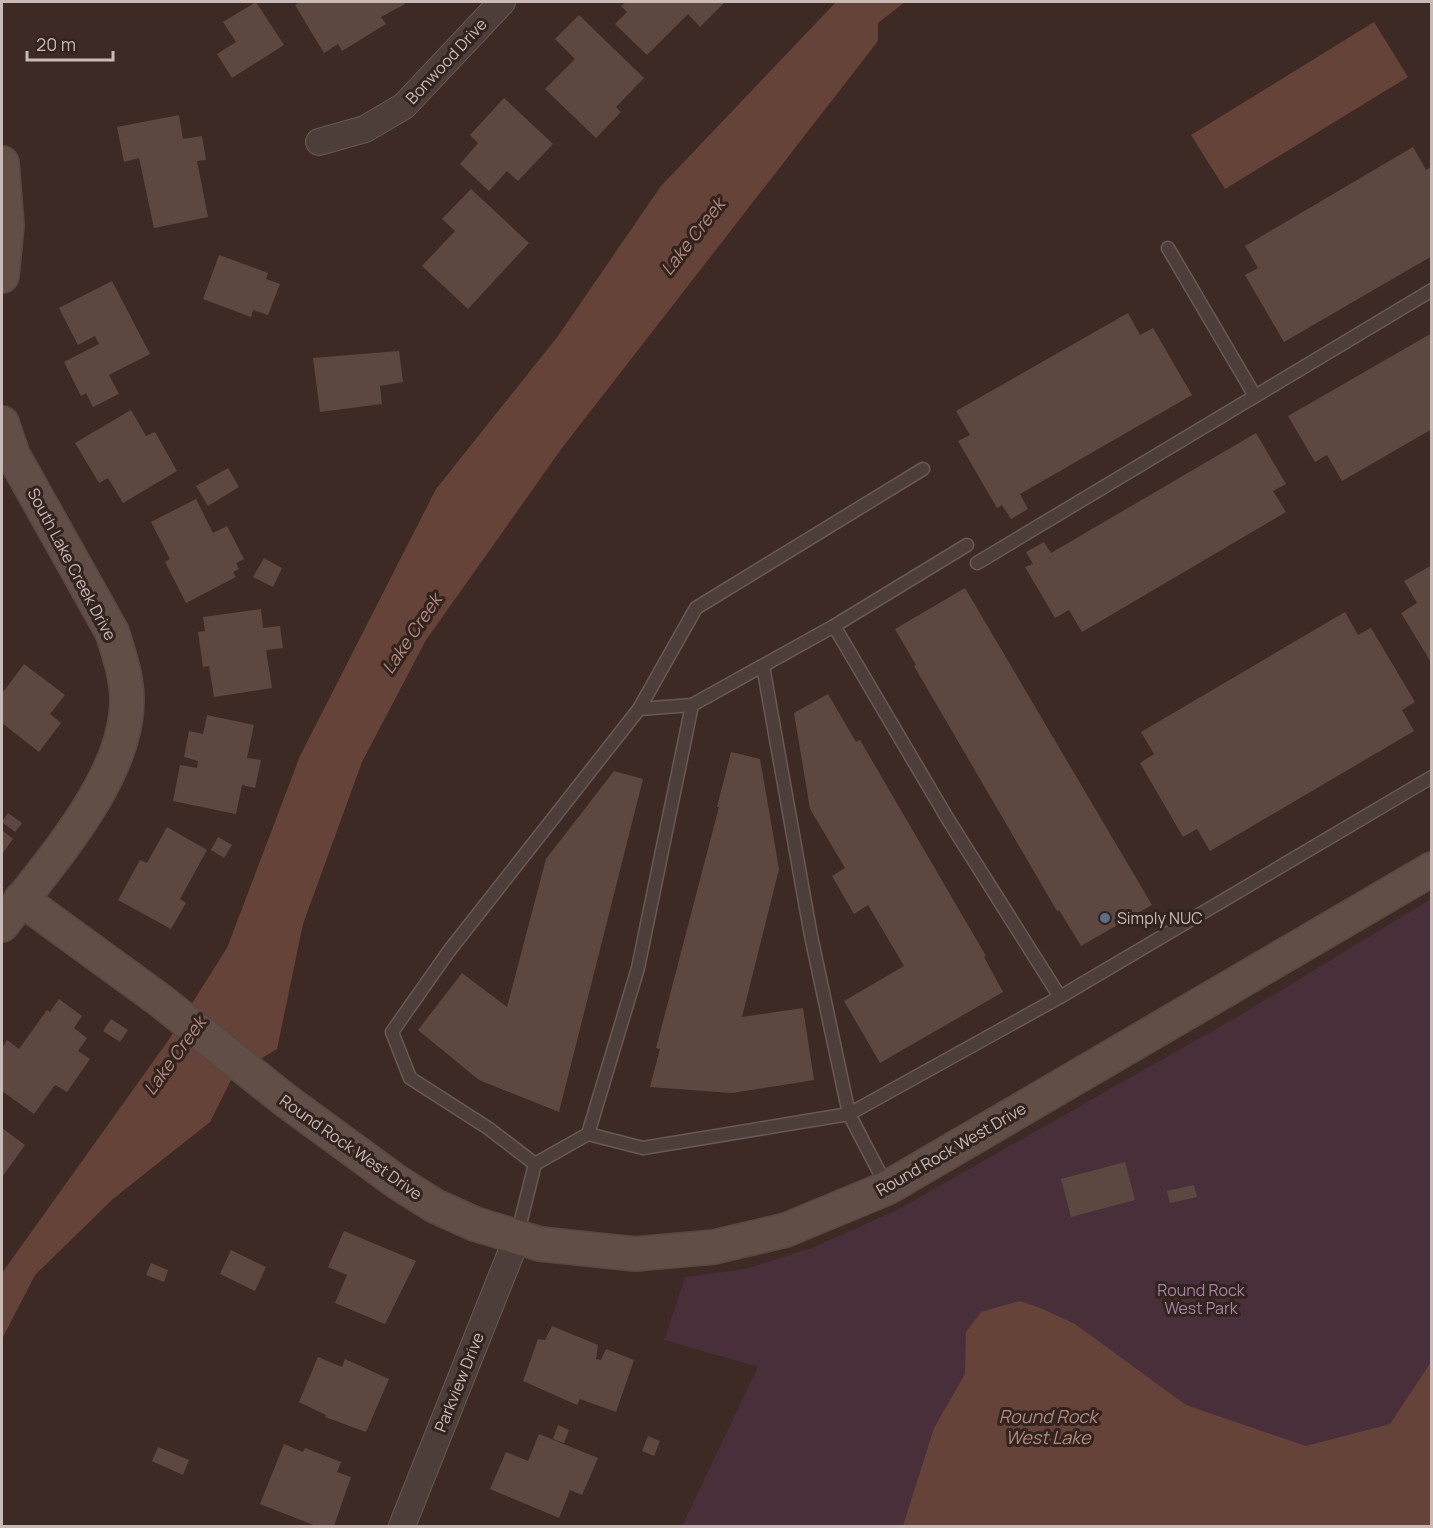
<svg xmlns="http://www.w3.org/2000/svg" width="1433" height="1528" font-family="Manrope,sans-serif">
	<style>
		.green { fill: #492f39 }
		.water { fill: #654339 }
		.building { fill: #5d4841 }
		.lines { fill: none; stroke-linecap: round; stroke-linejoin: round }
		.lane-casing { stroke: #695954; stroke-width: 15 }
		.street-casing { stroke: #695954; stroke-width: 28 }
		.secondary-casing { stroke: #574742; stroke-width: 36 }
		.lane { stroke: #4e3e39; stroke-width: 12 }
		.street { stroke: #4e3e39; stroke-width: 26 }
		.secondary { stroke: #614e47; stroke-width: 33 }
		.service-dot { fill: #5c6f8a; stroke: #33231e; stroke-width: 2 }
		.labels { text-anchor: middle; stroke-width: 6; stroke-linejoin: round; paint-order: stroke }
		.street-label { font-size: 16px; fill: #c9bab5; stroke: #33231e }
		.poi-label { font-size: 16px; fill: #c9bab5; stroke: #33231e; text-anchor: start }
		.park-label { font-size: 16px; fill: #a482a8; stroke: #33231e }
		.water-label { font-size: 18px; font-style: italic; fill: #b0887c; stroke: #33231e }
	</style>
	<rect width="100%" height="100%" fill="#3e2a25"/>
	<path class="green" d="M1431,899V1526H682L758,1367L664,1340L685,1277L745,1269L812,1248L897,1210L1237,1017Z"/>
	<g class="water">
		<path d="M836,2H905L878,23V41L562,448L426,640L362,762L303,924L277,1049L233,1076L210,1122L114,1198L35,1275L2,1339V1273L170,1038L227,948L300,756L436,489L558,336L661,186Z"/>
		<path d="M1374,22L1408,77L1225,189L1191,135Z"/>
		<path d="M1020,1301L1038,1307L1075,1324L1186,1405L1306,1446L1390,1424L1431,1362V1526H903L934,1428L965,1374L966,1332L981,1312Z"/>
	</g>
	<g class="building">
		<path d="M256,2L284,45L232,78L217,54L236,42L223,22Z"/>
		<path d="M301,2H403L405,4L381,17L386,24L342,51L338,44L324,53L295,5Z"/>
		<path d="M626,2H725L700,27L688,14L647,55L615,24L627,12L621,6Z"/>
		<path d="M579,15L644,78L616,107L621,112L596,138L545,89L575,59L555,39Z"/>
		<path d="M504,98L553,144L518,181L507,171L489,191L460,164L478,143L470,135Z"/>
		<path d="M179,115L183,139L202,136L206,160L197,161L208,217L154,228L139,158L124,162L117,127Z"/>
		<path d="M1413,147L1426,170L1432,167V256L1284,342L1245,275L1258,268L1245,246Z"/>
		<path d="M471,189L529,243L468,309L422,266L455,231L442,219Z"/>
		<path d="M219,255L268,273L266,279L280,284L268,315L253,310L251,317L203,299Z"/>
		<path d="M112,281L150,354L109,375L119,394L93,407L86,393L81,396L64,362L99,344L95,336L78,345L59,308Z"/>
		<path d="M1128,313L1140,335L1153,328L1192,395L1020,494L1028,509L1011,519L1002,505L997,508L958,441L970,435L956,411Z"/>
		<path d="M1432,333V429L1342,481L1327,455L1315,462L1288,416Z"/>
		<path d="M399,351L403,382L380,386L382,404L320,412L313,358Z"/>
		<path d="M131,410L146,436L155,432L177,471L123,503L108,478L99,483L75,443Z"/>
		<path d="M1256,433L1286,484L1273,491L1286,512L1082,632L1069,610L1055,618L1025,567L1033,564L1026,552L1044,542L1051,553Z"/>
		<path d="M228,468L239,487L208,506L196,486Z"/>
		<path d="M196,499L213,533L227,526L244,559L236,563L239,569L233,572L236,577L186,603L165,562L170,559L151,522Z"/>
		<path d="M264,558L282,568L273,587L253,577Z"/>
		<path d="M1432,565V664L1401,613L1417,603L1404,581Z"/>
		<path d="M965,588L1152,905L1081,946L1059,910L1057,911L914,666L916,665L895,629Z"/>
		<path d="M261,609L263,628L280,626L283,648L266,650L272,688L214,697L209,666L203,667L198,632L205,631L203,617Z"/>
		<path d="M1345,612L1358,635L1371,628L1415,702L1402,710L1414,731L1210,851L1197,829L1183,837L1140,763L1154,754L1141,732Z"/>
		<path d="M24,664L65,695L50,714L61,723L39,752L2,723V689L4,691Z"/>
		<path d="M828,694L856,742L860,740L986,956L984,957L1003,992L880,1063L844,1001L904,966L868,905L854,914L832,876L845,868L810,809L794,713Z"/>
		<path d="M207,715L254,725L247,758L261,760L255,788L242,785L236,814L173,801L180,765L197,768L198,761L184,757L189,731L203,734Z"/>
		<path d="M731,752L760,759L779,869L742,1017L803,1008L814,1080L732,1093L650,1087L660,1049L656,1048L719,807H717Z"/>
		<path d="M614,771L643,779L559,1112L479,1080L418,1030L462,973L507,1007L546,859Z"/>
		<path d="M8,813L22,823L15,832L2,822Z"/>
		<path d="M167,827L207,850L180,899L186,903L171,929L118,900L140,860L147,863Z"/>
		<path d="M2,830L13,839L2,854Z"/>
		<path d="M218,837L232,845L224,858L211,850Z"/>
		<path d="M59,999L82,1016L74,1028L87,1038L78,1051L90,1059L67,1092L55,1085L34,1114L2,1091V1048L7,1040L19,1049L47,1010L50,1012Z"/>
		<path d="M111,1019L128,1030L120,1042L103,1031Z"/>
		<path d="M2,1128L25,1145L2,1177Z"/>
		<path d="M1125,1162L1135,1200L1071,1217L1061,1179Z"/>
		<path d="M1194,1185L1197,1197L1170,1203L1167,1191Z"/>
		<path d="M344,1231L416,1261L385,1324L335,1303L347,1275L328,1267Z"/>
		<path d="M231,1250L266,1267L255,1291L220,1274Z"/>
		<path d="M151,1263L168,1270L164,1282L146,1275Z"/>
		<path d="M552,1326L598,1345L596,1359L601,1360L606,1349L634,1360L616,1412L580,1399L577,1405L523,1381L538,1339L545,1340Z"/>
		<path d="M318,1357L342,1367L345,1359L389,1379L366,1432L325,1417L326,1415L299,1402Z"/>
		<path d="M558,1425L569,1430L564,1443L553,1439Z"/>
		<path d="M539,1434L598,1458L582,1495L570,1490L559,1518L490,1489L506,1452L528,1461Z"/>
		<path d="M648,1436L660,1441L654,1456L642,1451Z"/>
		<path d="M284,1444L303,1452L305,1448L341,1462L337,1472L351,1477L334,1526H316L260,1504Z"/>
		<path d="M158,1447L189,1460L183,1475L152,1461Z"/>
	</g>
	<g class="lines">
		<defs>
			<g id="lane">
				<path d="M1168,248L1255,396"/>
				<path d="M977,563L1432,290"/>
				<path d="M834,626L967,545"/>
				<path d="M763,666L811,936L849,1114L887,1187"/>
				<path d="M639,709L696,608L923,469"/>
				<path d="M1060,997L1432,777"/>
				<path d="M535,1164L488,1128L410,1078L392,1032L449,951L639,709L692,705"/>
				<path d="M517,1236L535,1164L588,1134L638,968L692,705L834,626L949,821L1060,997L849,1114L643,1148L588,1134"/>
			</g>
			<g id="street">
				<path d="M319,142L365,129L404,106L502,2"/>
				<path d="M402,1526L517,1238"/>
			</g>
			<g id="secondary">
				<path d="M2,163L7,225L2,276"/>
				<path d="M2,423L13,455L112,632C119,654 127,677 127,700C127,779 48,864 2,925"/>
				<path d="M21,899L161,1001L285,1100L397,1182L435,1206L475,1224L540,1244L635,1254L714,1247L786,1230L887,1188L1432,869"/>
			</g>
		</defs>
		<use href="#lane" class="lane-casing"/>
		<use href="#street" class="street-casing"/>
		<use href="#secondary" class="secondary-casing"/>
		<use href="#lane" class="lane"/>
		<use href="#street" class="street"/>
		<use href="#secondary" class="secondary"/>
	</g>
	<circle class="service-dot" cx="1105" cy="918" r="6"/>
	<g class="labels">
		<g class="street-label">
			<text transform="translate(446 61) rotate(-47)" y="6">Bonwood Drive</text>
			<text transform="translate(72 564) rotate(62)" y="6">South Lake Creek Drive</text>
			<text transform="translate(351 1147) rotate(35)" y="6">Round Rock West Drive</text>
			<text transform="translate(951 1149) rotate(-30)" y="6">Round Rock West Drive</text>
			<text transform="translate(459 1382) rotate(-68)" y="6">Parkview Drive</text>
		</g>
		<g class="poi-label">
			<text x="1117" y="924">Simply NUC</text>
		</g>
		<g class="park-label">
			<text x="1201" y="1296">Round Rock<tspan x="1201" dy="18">West Park</tspan></text>
		</g>
		<g class="water-label">
			<text transform="translate(693 237) rotate(-52)" y="6">Lake Creek</text>
			<text transform="translate(412 634) rotate(-56)" y="6">Lake Creek</text>
			<text transform="translate(175 1056) rotate(-54)" y="6">Lake Creek</text>
			<text x="1048" y="1423">Round Rock<tspan x="1048" dy="21">West Lake</tspan></text>
		</g>
	</g>
	<rect width="1433" height="1528" fill="none" stroke="#c9bab5" stroke-width="6"/>
	<path d="M27 51v9h86v-9" fill="none" stroke="#c9bab5" stroke-width="3"/>
	<text x="36" y="51" font-size="18" fill="#c9bab5" stroke="#33231e" stroke-width="4.5" paint-order="stroke">20 m</text>
</svg>
